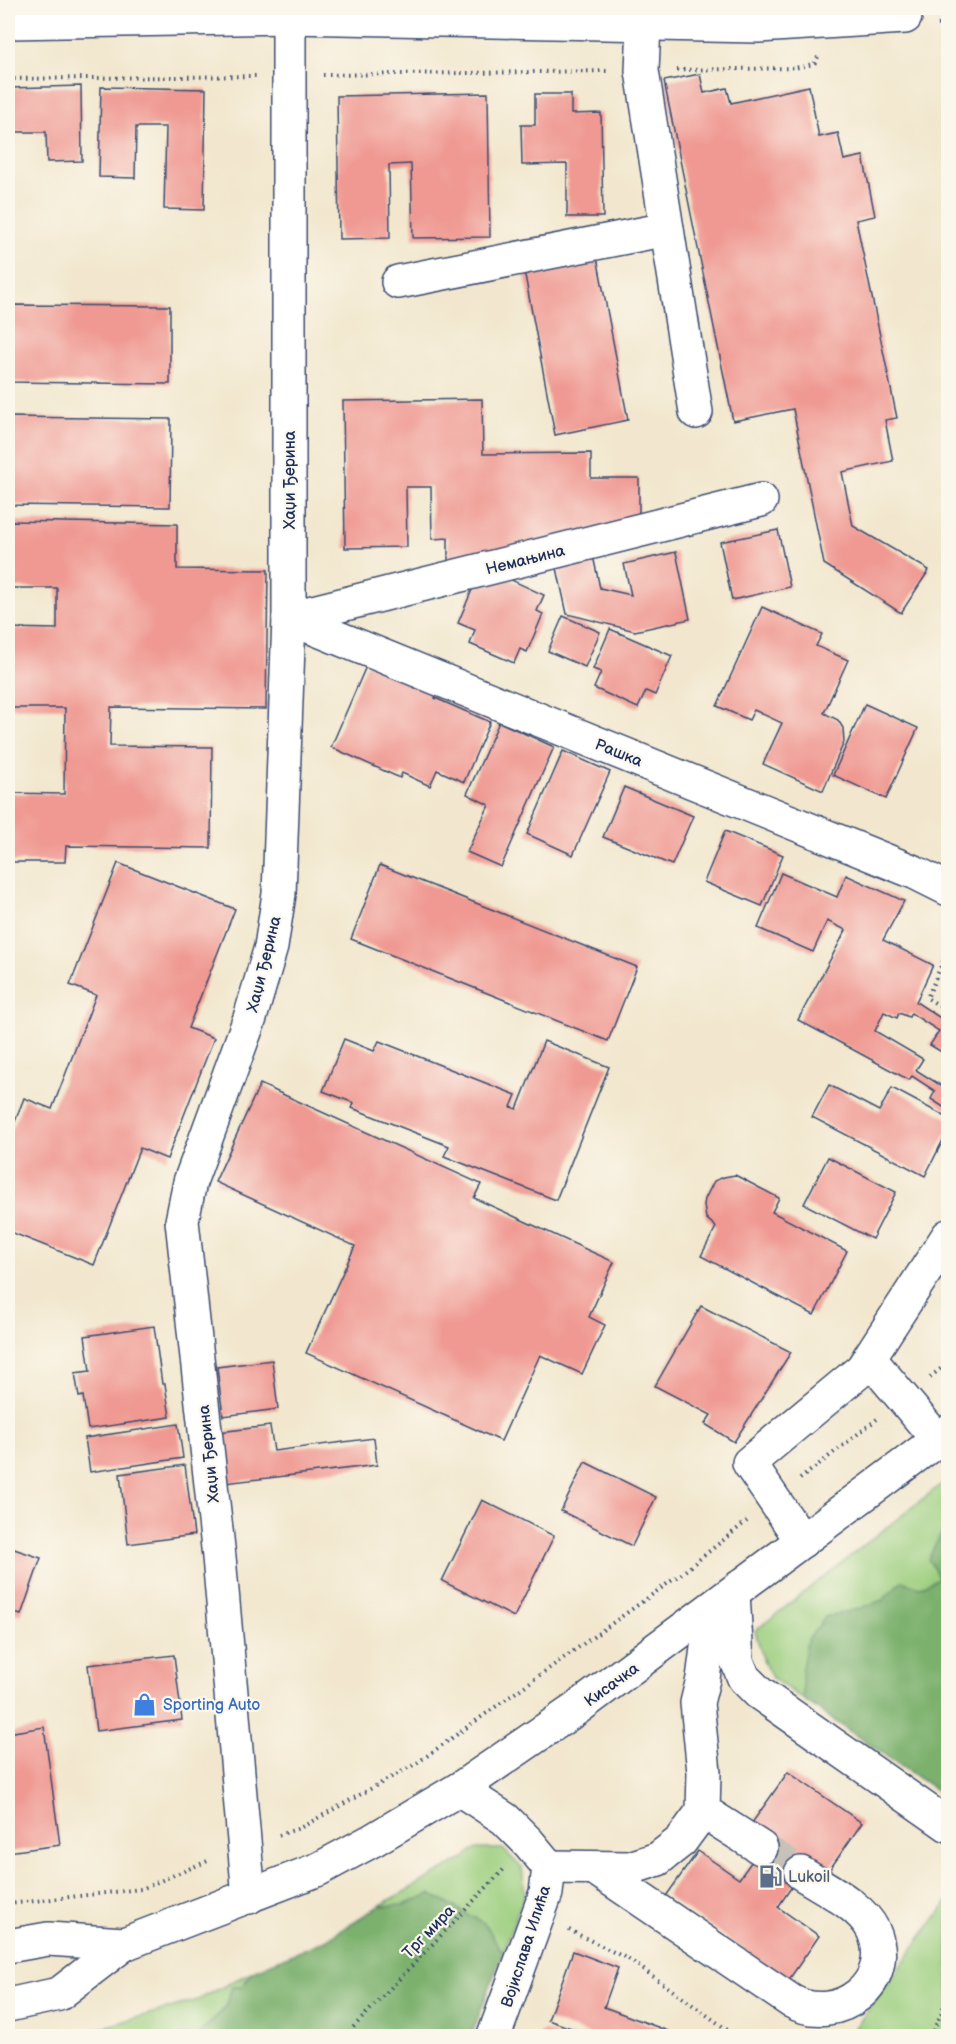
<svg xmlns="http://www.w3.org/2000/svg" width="956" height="2044" font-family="'Balsamiq Sans',sans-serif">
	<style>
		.green { fill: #9bce7e; stroke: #5b7e6e; stroke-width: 1.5 }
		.forest { fill: #7cb16d; stroke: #4c7066; stroke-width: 1.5 }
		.building { fill: #ef9992 }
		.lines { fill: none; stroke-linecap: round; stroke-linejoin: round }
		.minor-tunnel { stroke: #c7c2b8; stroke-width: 33; stroke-dasharray: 33 16; stroke-linecap: butt }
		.minor-casing { stroke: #3b4b6f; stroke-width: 36 }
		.major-casing { stroke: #3b4b6f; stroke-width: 36 }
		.path { stroke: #3b4b6f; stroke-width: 4; stroke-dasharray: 1.5 4.5; stroke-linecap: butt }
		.minor { stroke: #fff; stroke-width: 33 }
		.major { stroke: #fff; stroke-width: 33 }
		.labels { text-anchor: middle; stroke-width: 4.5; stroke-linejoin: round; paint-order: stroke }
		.street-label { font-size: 16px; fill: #1b2f5e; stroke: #fbf7ec }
		.shop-label { font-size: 16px; fill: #366cbe; stroke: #fbf7ec; text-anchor: start }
		.service-label { font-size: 16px; fill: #4e5e75; stroke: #fbf7ec; text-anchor: start }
	</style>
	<rect width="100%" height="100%" fill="#fbf7ec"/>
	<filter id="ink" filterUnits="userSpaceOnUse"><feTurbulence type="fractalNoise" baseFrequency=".0167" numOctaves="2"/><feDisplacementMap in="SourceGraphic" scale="12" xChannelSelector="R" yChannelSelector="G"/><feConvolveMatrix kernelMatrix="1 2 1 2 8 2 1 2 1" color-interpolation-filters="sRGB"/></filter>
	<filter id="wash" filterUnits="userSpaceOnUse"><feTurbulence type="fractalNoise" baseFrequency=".008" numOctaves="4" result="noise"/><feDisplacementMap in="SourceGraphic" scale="24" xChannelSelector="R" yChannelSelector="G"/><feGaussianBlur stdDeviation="1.35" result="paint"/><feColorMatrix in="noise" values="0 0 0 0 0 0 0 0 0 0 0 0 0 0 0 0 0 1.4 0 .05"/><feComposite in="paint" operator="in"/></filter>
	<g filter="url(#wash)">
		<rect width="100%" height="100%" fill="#f2e7ce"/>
		<g class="green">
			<path d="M948,1479V1798L772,1678L764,1662L755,1631Z"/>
			<path d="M476,1849H503L522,1868L525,1893L471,2036H73L198,2000L253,1971L326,1940L379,1906L463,1859Z"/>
			<path d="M948,1901V2036H849Z"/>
		</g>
		<g class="forest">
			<path d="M948,1521V1798L803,1699L802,1668L807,1641L825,1617L855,1610L883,1600L902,1581L920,1587L939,1578L928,1559Z"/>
			<path d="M430,1894L484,1923L503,1952L471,2036H197L224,2009L232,1987H242L253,1971L326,1940L379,1906L404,1905Z"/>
		</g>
		<g id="blocks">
			<g class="building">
				<path d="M700,74L704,93L727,88L731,103L809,86L819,137L838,133L844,160L863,156L875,216L856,220L897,418L885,420L893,461L842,472L853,526L929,570L901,613L824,564L793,409L733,421L664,81Z"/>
				<path d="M81,86L82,161L47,162L46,132H8V88Z"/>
				<path d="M101,87L206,89L204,210L164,209L166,127H136L135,178L99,177Z"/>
				<path d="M488,93L490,237L413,238L411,164L389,165L390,238L339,239L337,96Z"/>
				<path d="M535,94H571V114L601,113L603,217H567V164L522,165L521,125H535Z"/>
				<path d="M597,257L628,420L555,435L524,270Z"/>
				<path d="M8,305L170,306V384L8,382Z"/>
				<path d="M482,399L483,454L591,453V478H639V520L448,561V538L432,539L431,487H406L407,547L345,548L343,401Z"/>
				<path d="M8,417L171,419L170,507L8,505Z"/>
				<path d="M8,521L177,524V569L268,570L266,709L111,707L110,746L212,747L211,848L66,846L65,862H8V793L64,794L65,708H8V628L57,629V588H8Z"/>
				<path d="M778,530L790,587L732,600L720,542Z"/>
				<path d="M592,551L600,588L631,595L624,564L676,552L690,619L635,631L567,614L555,559Z"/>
				<path d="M496,573L544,595L537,611L543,614L527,652L520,649L514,663L470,644L475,630L458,623L477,578L491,585Z"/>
				<path d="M762,607L822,634L816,646L848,660L824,713L838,720L843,728L844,742L823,791L763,764L782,723L754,710L749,720L717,706Z"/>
				<path d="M563,616L600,632L585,667L548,651Z"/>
				<path d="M610,629L672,656L655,695L646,691L638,708L594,688L601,672L593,669Z"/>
				<path d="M367,664L436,695L435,698L490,722L464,782L437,770L430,786L402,773L400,778L331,747Z"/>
				<path d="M865,704L918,728L886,799L833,775Z"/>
				<path d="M499,722L554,747L501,867L467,852L489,805L467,794Z"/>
				<path d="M563,751L610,772L573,855L527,834Z"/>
				<path d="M624,787L693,816L672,865L603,837Z"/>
				<path d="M725,831L783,855L762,906L704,882Z"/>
				<path d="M118,863L235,909L188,1028L214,1038L167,1159L140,1148L94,1265L8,1231V1140L24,1098L52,1109L96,995L70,985Z"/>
				<path d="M380,865L637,967L608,1041L351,939Z"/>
				<path d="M781,873L837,897L846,875L904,901L883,940L933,965L916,1002L948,1023V1056L930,1045L939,1031L911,1013L909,1017L899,1013L897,1018L884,1012L875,1031L923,1059L916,1070L948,1090V1110L931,1099L935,1091L912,1076L909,1080L798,1020L846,930L827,921L813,952L758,928Z"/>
				<path d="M344,1039L374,1051L379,1041L516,1095L511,1107L517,1109L544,1041L609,1067L556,1200L444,1156L449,1146L352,1108L354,1103L323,1091Z"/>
				<path d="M260,1084L481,1184L474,1198L614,1262L589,1317L605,1325L582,1374L540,1355L501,1441L306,1353L355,1246L215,1182Z"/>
				<path d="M829,1085L879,1111L892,1088L948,1118V1130L925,1176L812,1117Z"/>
				<path d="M828,1157L896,1192L872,1239L804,1204Z"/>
				<path d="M735,1175L779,1198L772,1212L847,1251L814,1315L701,1256L716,1227L706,1218L704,1205L705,1199L714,1181L724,1177Z"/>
				<path d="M701,1306L791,1352L734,1442L705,1424L711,1415L655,1386Z"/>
				<path d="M154,1326L162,1384H165L170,1417L88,1429L83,1396L79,1397L75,1373L90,1371L85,1336Z"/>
				<path d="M272,1360L278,1409L223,1416L217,1367Z"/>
				<path d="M178,1424L183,1458L90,1472L85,1438Z"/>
				<path d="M270,1426L274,1451L374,1438L377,1465L225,1483L219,1432Z"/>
				<path d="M585,1462L656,1497L632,1546L561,1511Z"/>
				<path d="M185,1465L194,1535L128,1544L120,1474Z"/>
				<path d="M482,1500L554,1536L514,1617L442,1581Z"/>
				<path d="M8,1547L41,1558L21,1615L8,1611Z"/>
				<path d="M174,1655L182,1720L96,1731L88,1665Z"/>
				<path d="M44,1727L60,1845L8,1852V1733Z"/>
				<path d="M788,1772L862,1823L821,1882L803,1870L778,1907L819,1936L788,1981L666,1896L698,1851L739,1879L765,1843L747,1830Z"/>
				<path d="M573,1951L618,1968L604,2007L668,2031L666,2036H594L548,2020Z"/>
				<path d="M543,2030L559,2036H540Z"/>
			</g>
		</g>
	</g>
	<g filter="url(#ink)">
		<use href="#blocks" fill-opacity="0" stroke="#3b4b6f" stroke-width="1.5"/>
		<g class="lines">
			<path class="minor-tunnel" d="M761,1848L801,1873"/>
			<defs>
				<g id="minor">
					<path d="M8,22L289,17L758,26L905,17"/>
					<path d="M644,24L642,71L696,412"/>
					<path d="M398,282L667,229"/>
					<path d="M289,618L914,872L948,889"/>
					<path d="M289,618L761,500"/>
					<path d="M938,1440L869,1358L948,1236"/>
					<path d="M802,1541L749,1463L862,1369L869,1358"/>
					<path d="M733,1593L737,1661L744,1678L759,1693L948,1825"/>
					<path d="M459,1789L505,1819L529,1843L549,1867L546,1893L494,2036"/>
					<path d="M703,1811L761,1848"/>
					<path d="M549,1867L630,1868L658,1859L681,1841L703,1811L704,1772L697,1703L703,1679L712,1609"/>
					<path d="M596,1869L791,2001C838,2027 897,1982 873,1930C861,1905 824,1888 801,1873"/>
					<path d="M249,1897L219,1557L182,1221L190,1182L250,1018L271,947L279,894L289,618V17"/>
				</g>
				<g id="major">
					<path d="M8,1946L48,1939L124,1944"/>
					<path d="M8,2005L59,1994L124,1944L319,1869L373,1840L459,1789L576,1709L948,1432"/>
				</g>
			</defs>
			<use href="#minor" class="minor-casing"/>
			<use href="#major" class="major-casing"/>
			<g class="path">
				<path d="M939,13L948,12"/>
				<path d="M938,25L948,24"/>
				<path d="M677,70L794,68L814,64L818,57"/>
				<path d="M323,75L607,71"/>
				<path d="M8,79L256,76"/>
				<path d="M948,950L927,998L948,1011"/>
				<path d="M930,1377L948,1363"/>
				<path d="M800,1479L877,1419"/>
				<path d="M279,1835L300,1828L417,1763L681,1574L747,1521"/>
				<path d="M8,1904L141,1889L210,1860"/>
				<path d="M569,1930L630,1960L736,2036"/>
				<path d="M345,2036L506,1867"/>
				<path d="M931,2036L948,1997"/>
			</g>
			<use href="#minor" class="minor"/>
			<use href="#major" class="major"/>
		</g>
	</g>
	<defs>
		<symbol id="shop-bare" viewBox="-9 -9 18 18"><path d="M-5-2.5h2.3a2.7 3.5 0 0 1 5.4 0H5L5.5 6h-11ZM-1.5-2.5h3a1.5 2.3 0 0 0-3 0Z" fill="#3f7fe0" stroke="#fbf7ec" stroke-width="2.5" paint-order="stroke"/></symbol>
		<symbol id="fuel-bare" viewBox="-9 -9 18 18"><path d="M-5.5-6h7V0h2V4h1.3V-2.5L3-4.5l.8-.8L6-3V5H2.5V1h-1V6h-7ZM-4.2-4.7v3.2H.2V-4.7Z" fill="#5c6f8a" stroke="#fbf7ec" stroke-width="2.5" paint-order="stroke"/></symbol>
	</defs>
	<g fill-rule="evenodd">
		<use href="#shop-bare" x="128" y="1688" width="33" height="33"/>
		<use href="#fuel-bare" x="754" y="1860" width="33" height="33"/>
	</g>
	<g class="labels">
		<g class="street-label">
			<text transform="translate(289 480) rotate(-90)" y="6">Хаџи Ђерина</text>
			<text transform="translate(525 559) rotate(-14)" y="6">Немањина</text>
			<text transform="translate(619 752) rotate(22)" y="6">Рашка</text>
			<text transform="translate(263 964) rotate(-76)" y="6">Хаџи Ђерина</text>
			<text transform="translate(208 1454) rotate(-96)" y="6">Хаџи Ђерина</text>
			<text transform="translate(611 1684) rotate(-36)" y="6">Кисачка</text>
			<text transform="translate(428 1931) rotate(-46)" y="6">Трг мира</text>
			<text transform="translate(525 1946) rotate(-72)" y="6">Војислава Илића</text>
		</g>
		<g class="shop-label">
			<text x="163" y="1710">Sporting Auto</text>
		</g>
		<g class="service-label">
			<text x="788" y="1882">Lukoil</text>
		</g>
	</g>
	<rect width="956" height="2044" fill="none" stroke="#fbf7ec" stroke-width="30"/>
</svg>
